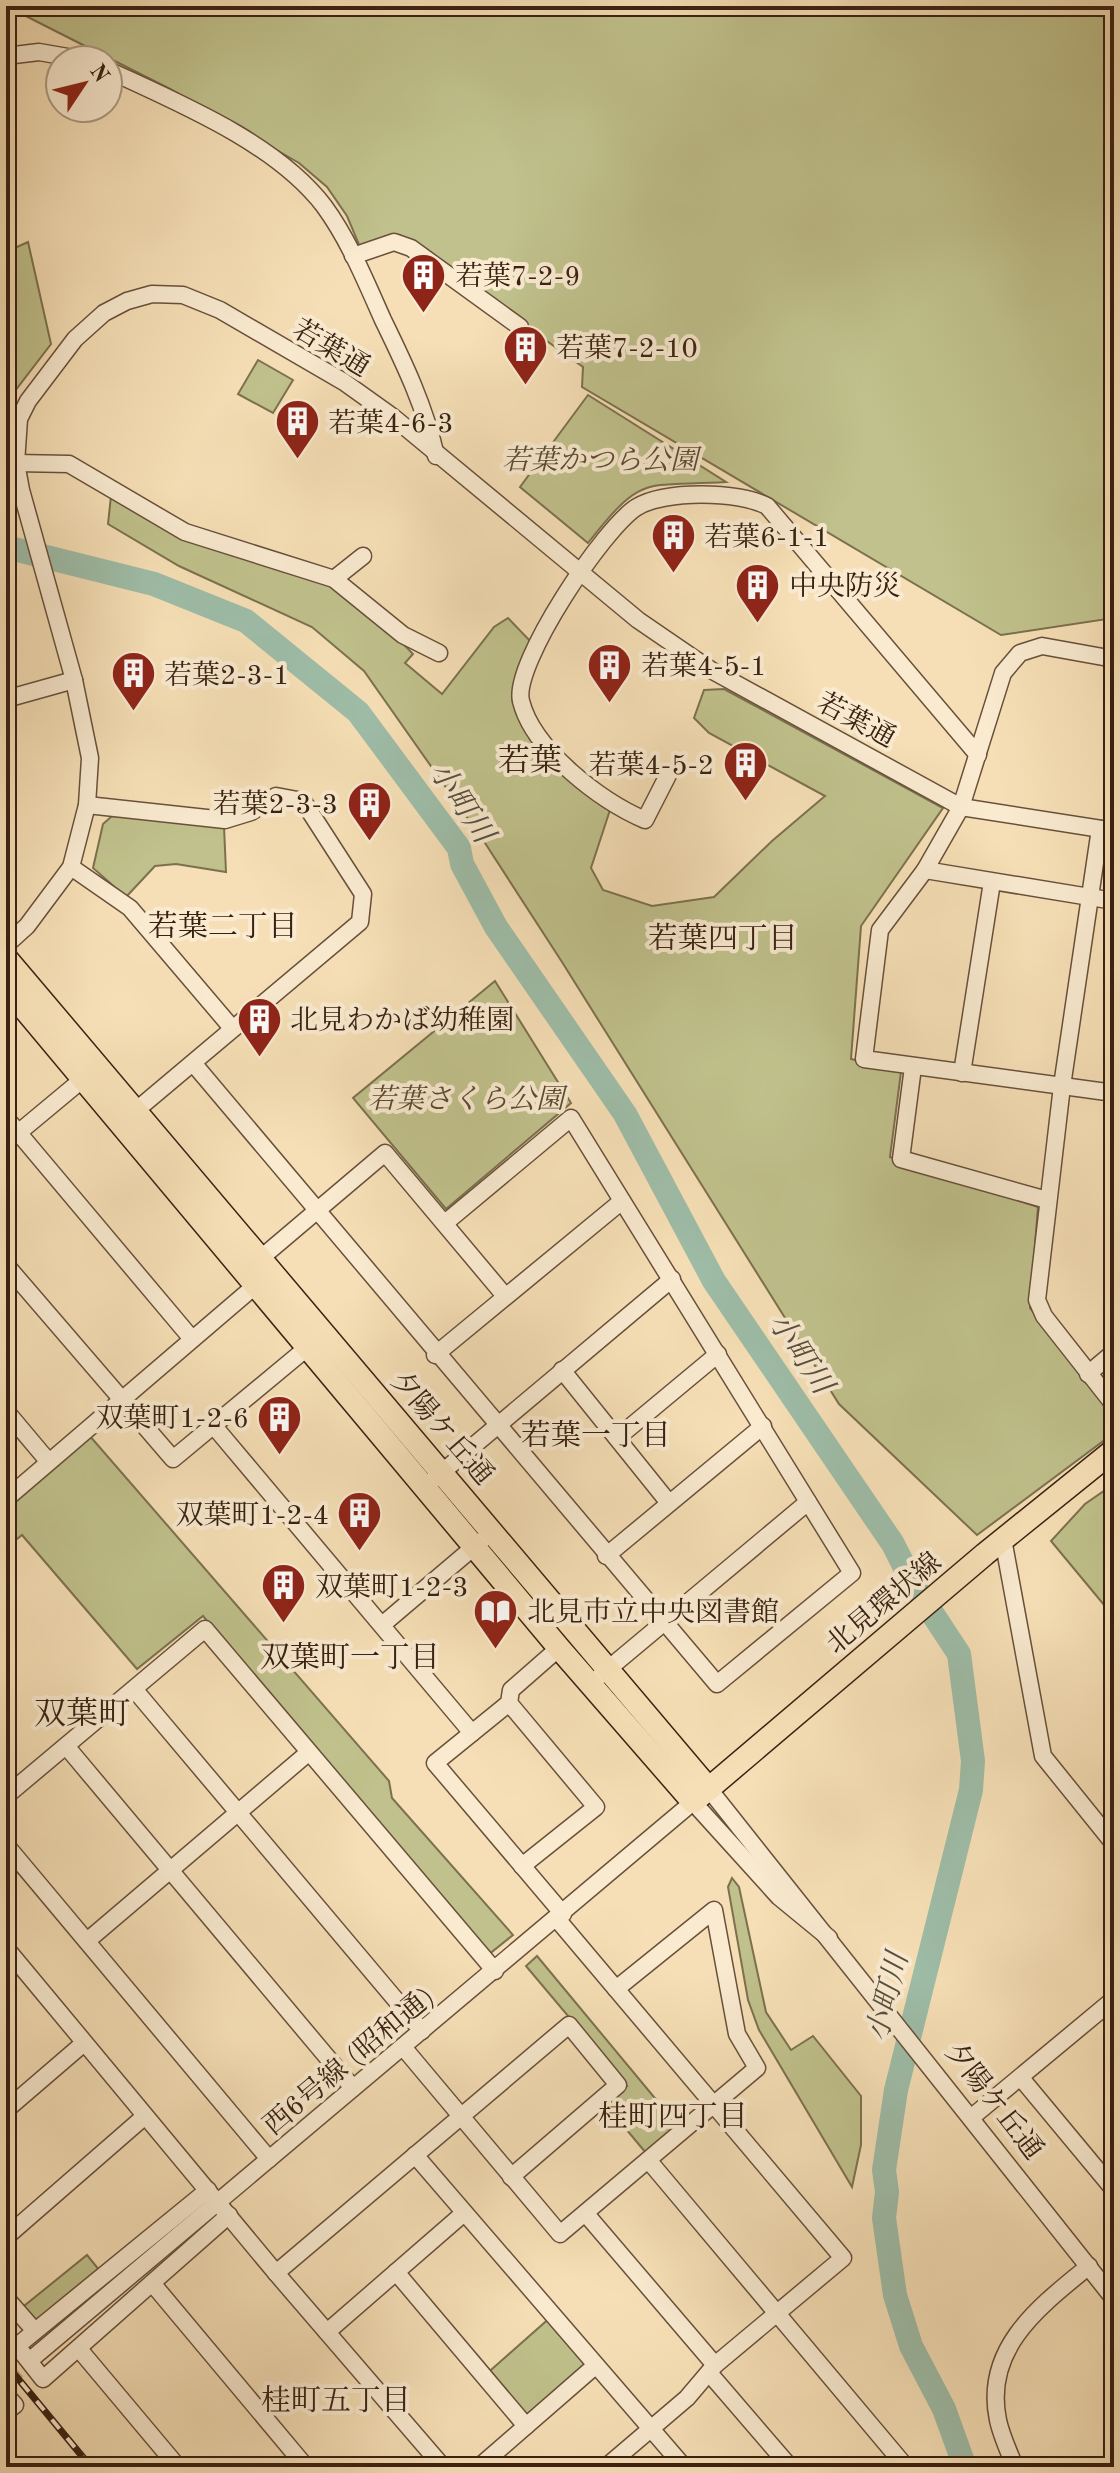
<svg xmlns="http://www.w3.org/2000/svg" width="1120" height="2473" font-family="'Old Standard TT','Noto Serif JP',serif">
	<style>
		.green { fill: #c0c18c; stroke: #7c714f; stroke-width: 2 }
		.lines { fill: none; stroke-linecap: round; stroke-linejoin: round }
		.river { stroke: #9ebda8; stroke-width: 24 }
		.minor-tunnel { stroke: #d0b995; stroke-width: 16; stroke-dasharray: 16 8; stroke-linecap: butt }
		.minor-casing { stroke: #68503b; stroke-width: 19 }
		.major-casing { stroke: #392112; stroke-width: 25 }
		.minor { stroke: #f9ead0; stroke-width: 16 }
		.major { stroke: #f6dfb6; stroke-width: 22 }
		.rail-casing { stroke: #392112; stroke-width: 7 }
		.rail { stroke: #f9ead0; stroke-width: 4; stroke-dasharray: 12; stroke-linecap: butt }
		.labels { text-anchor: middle; stroke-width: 8; stroke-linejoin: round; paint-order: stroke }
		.poi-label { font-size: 28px; fill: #392112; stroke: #f9ead0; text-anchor: start }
		.street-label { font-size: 28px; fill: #392112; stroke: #f9ead0 }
		.park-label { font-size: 28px; font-style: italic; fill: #5b4930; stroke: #f9ead0 }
		.water-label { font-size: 30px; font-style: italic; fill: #57503f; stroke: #f9ead0 }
		.neighbourhood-label { font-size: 30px; fill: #392112; stroke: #f9ead0 }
		.quarter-label { font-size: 32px; fill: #392112; stroke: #f9ead0 }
	</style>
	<rect width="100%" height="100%" fill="#f6dfb6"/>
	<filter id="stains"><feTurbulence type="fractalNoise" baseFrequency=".0025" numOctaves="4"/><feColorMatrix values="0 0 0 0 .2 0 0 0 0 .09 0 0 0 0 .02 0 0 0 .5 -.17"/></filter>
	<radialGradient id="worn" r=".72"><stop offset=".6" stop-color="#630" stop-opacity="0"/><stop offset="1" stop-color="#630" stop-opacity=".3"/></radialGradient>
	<g class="green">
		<path d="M6,6H1114V618L1001,635L582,387L583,367L400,235L360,247L347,216L327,187L299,163L170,89Z"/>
		<path d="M28,242L51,344L12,395L6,433V252Z"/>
		<path d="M258,360L293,380L273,413L238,394Z"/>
		<path d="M588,395L726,482C643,487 643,473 588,543L520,487Z"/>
		<path d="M111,496L336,583L380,620L413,654L405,663L442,694L494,627L508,618L536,647C527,660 514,675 513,692C511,736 577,789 610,810L591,868L603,890L652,906L714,897L772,841L825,796L709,733L694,718L704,690L724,689L943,808L861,926L851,1059L901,1072L890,1157L1038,1207L1030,1308L1114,1415V1433L977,1535L839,1404L562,962L485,843L364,671L312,627L179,566L108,524Z"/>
		<path d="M112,816L224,826L226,872L176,864L155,866L126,897L93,868L103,824Z"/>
		<path d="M495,981L571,1103L446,1209L353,1098Z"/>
		<path d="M89,1435L389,1781L392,1798L513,1935L488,1955L203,1616L137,1669L22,1535L6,1548V1507Z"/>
		<path d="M1114,1484V1617L1051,1541L1085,1504Z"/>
		<path d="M732,1878L739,1887L766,2012L791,2050L813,2036L861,2096V2145L852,2187L759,2030L748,2000L728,1887Z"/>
		<path d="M537,1956L678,2126L646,2153L605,2104L627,2086L526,1966Z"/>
		<path d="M87,2255L100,2271L37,2323L24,2306Z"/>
		<path d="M552,2316L595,2366L526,2426L484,2376Z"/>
	</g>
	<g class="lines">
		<path class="river" d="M6,547L154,584L246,621L358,712L459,848L462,864L496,927L625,1114L714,1281L893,1544L913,1584L959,1654L973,1761L971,1790L896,2090L884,2170L887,2192L884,2218L895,2295L911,2346L944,2409L965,2467"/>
		<path class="minor-tunnel" d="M6,2381L35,2356"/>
		<defs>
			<g id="minor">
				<path d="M6,56L39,52L85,60"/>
				<path d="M108,70C179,103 276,143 324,206C349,240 366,282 383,320C405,365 425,407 436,456"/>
				<path d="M353,256L394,242L411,248L520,327"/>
				<path d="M16,463L69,464L185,532L334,579L403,635L439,653"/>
				<path d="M334,579L363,556"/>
				<path d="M1114,659L1042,646L1020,653L1003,673L961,807L925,870L880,930L864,1059L1114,1093"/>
				<path d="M6,699L74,680"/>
				<path d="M668,775L645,820C601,801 533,750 521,701C512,664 605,526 637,507C665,490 738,491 767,506L978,755"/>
				<path d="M87,805L225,820L251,812L276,796L303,801L363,894L360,922L127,1118"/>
				<path d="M1100,829L1062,1086L1037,1300L1044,1316L1114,1405"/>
				<path d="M71,867L130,908L232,1028"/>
				<path d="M925,870L1114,901"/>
				<path d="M6,945L27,926L71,867L87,805L90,758L74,680L21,490L16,463L19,419L28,401L75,339L104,313L127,301L152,294L183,295L220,310L344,382L393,417L638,620L711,670L961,807L1114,831"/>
				<path d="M193,1063L717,1684L852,1573L571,1118L445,1223"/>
				<path d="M913,1067L901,1159L1047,1200"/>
				<path d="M962,1073L992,882"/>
				<path d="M6,1118L192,1339"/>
				<path d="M6,1143L89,1074"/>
				<path d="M6,1265L173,1459L314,1342"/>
				<path d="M435,1355L622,1201"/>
				<path d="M562,1370L669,1503"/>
				<path d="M1088,1374L1114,1352"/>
				<path d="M6,1411L48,1461"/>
				<path d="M213,1425L472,1733"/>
				<path d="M617,1438L718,1354"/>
				<path d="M434,1479L672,1279"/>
				<path d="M6,1499L256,1285L261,1258L385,1153L505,1296"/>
				<path d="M1003,1539L1043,1756L1114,1844"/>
				<path d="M606,1556L763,1426"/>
				<path d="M382,1625L481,1541"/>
				<path d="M559,1648L511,1690L509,1703L435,1763L563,1914"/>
				<path d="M601,1675L808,1502"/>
				<path d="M134,1689L422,2031"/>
				<path d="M509,1703L596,1807L522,1866"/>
				<path d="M66,1746L353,2088"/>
				<path d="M709,1789L1114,2299"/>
				<path d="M6,1796L205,1629L495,1971"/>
				<path d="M6,1845L269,2159"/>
				<path d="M557,1919L843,2258L715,2365L687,2398L606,2467"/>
				<path d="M87,1941L308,1753"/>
				<path d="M6,1948L276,2273L443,2467"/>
				<path d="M403,2047L560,2234L757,2068L737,2034L714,1910L616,1989"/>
				<path d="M1021,2078L1114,2190"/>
				<path d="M6,2110L84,2043"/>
				<path d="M972,2117L1114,1999"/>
				<path d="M415,2155L684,2467"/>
				<path d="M649,2161L906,2467"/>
				<path d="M208,2190L17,2346L43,2379L229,2215"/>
				<path d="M586,2214L715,2365"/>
				<path d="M6,2237L145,2116"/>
				<path d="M396,2272L526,2426"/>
				<path d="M276,2273L569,2025L618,2085L511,2177"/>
				<path d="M152,2283L306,2467"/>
				<path d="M6,2298L34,2330"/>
				<path d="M327,2332L464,2213"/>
				<path d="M79,2349L178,2467"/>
				<path d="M35,2356L693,1802L779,1897L829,1938"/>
				<path d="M710,2374L790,2467"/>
				<path d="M6,2395L15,2405L6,2412"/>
				<path d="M479,2467L595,2366"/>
				<path d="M1015,2467C1009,2452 1001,2435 998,2420C983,2348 1040,2306 1089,2266"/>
			</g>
			<g id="major">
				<path d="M6,958L709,1789"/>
				<path d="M6,987L559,1648L693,1802L985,1554L1114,1450"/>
			</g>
		</defs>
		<use href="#minor" class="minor-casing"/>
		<use href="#major" class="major-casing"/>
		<use href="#minor" class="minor"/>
		<use href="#major" class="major"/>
		<defs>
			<path id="rail" d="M6,2364L91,2467"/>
		</defs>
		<use href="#rail" class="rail-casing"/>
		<use href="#rail" class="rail"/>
	</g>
	<defs>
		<symbol id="building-pin" viewBox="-11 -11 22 30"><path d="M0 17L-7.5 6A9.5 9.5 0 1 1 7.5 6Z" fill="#8f2418" stroke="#f9ead0"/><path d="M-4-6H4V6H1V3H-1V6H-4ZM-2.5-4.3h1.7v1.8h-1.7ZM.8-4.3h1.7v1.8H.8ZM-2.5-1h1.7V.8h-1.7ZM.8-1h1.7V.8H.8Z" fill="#fff"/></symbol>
		<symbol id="library-pin" viewBox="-11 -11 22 30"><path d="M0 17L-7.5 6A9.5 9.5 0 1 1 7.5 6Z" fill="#8f2418" stroke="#f9ead0"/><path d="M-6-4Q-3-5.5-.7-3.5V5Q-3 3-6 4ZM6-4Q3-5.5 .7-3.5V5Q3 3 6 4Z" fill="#fff"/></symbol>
	</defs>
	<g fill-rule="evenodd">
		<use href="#building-pin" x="398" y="250" width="51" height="69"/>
		<use href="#building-pin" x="500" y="322" width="51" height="69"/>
		<use href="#building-pin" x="272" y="396" width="51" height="69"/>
		<use href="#building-pin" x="648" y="510" width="51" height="69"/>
		<use href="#building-pin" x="732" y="560" width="51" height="69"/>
		<use href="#building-pin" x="584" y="640" width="51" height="69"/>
		<use href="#building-pin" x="108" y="648" width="51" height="69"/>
		<use href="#building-pin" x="720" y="738" width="51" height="69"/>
		<use href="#building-pin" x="344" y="778" width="51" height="69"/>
		<use href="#building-pin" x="234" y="994" width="51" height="69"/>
		<use href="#building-pin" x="254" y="1392" width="51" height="69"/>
		<use href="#building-pin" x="334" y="1488" width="51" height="69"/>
		<use href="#building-pin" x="258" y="1560" width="51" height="69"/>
		<use href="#library-pin" x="470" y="1586" width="51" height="69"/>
	</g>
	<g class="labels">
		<g class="poi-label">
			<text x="455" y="285">若葉7-2-9</text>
			<text x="556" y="357">若葉7-2-10</text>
			<text x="328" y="432">若葉4-6-3</text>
			<text x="704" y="546">若葉6-1-1</text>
			<text x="789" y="595">中央防災</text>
			<text x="641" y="675">若葉4-5-1</text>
			<text x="164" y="684">若葉2-3-1</text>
			<text x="714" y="774" text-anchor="end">若葉4-5-2</text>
			<text x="338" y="813" text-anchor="end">若葉2-3-3</text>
			<text x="290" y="1029">北見わかば幼稚園</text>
			<text x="249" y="1427" text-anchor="end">双葉町1-2-6</text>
			<text x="329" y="1524" text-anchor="end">双葉町1-2-4</text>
			<text x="315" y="1596">双葉町1-2-3</text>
			<text x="527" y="1621">北見市立中央図書館</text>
		</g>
		<g class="street-label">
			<text transform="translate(332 347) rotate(31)" y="10">若葉通</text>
			<text transform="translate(857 719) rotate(28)" y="10">若葉通</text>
			<text transform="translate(443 1427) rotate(49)" y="10">夕陽ケ丘通</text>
			<text transform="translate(883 1602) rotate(-40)" y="10">北見環状線</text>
			<text transform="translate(348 2060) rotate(-40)" y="10">西6号線 (昭和通)</text>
			<text transform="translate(995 2100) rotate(52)" y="10">夕陽ケ丘通</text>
		</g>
		<g class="park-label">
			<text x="600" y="469">若葉かつら公園</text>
			<text x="466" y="1108">若葉さくら公園</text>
		</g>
		<g class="water-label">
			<text transform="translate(462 802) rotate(56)" y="10">小町川</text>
			<text transform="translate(801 1353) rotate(56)" y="10">小町川</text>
			<text transform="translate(887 1997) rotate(-76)" y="10">小町川</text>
		</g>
		<g class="neighbourhood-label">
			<text x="223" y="936">若葉二丁目</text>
			<text x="723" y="948">若葉四丁目</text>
			<text x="596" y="1445">若葉一丁目</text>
			<text x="350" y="1667">双葉町一丁目</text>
			<text x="673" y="2126">桂町四丁目</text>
			<text x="336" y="2410">桂町五丁目</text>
		</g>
		<g class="quarter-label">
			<text x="530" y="771">若葉</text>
			<text x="82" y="1724">双葉町</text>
		</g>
	</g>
	<rect width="1120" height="2473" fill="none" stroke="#f6dfb6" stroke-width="32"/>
	<rect x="8" y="8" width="1104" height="2457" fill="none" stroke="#392112" stroke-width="4"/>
	<rect x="16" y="16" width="1088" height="2441" fill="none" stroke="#392112" stroke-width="2"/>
	<g transform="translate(84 84) rotate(55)"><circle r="38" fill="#f9ead0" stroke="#ac9a84" stroke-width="2"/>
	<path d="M0-6L14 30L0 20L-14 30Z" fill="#8f2418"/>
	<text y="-12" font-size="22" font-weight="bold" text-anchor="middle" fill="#392112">N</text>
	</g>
	<rect width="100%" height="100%" filter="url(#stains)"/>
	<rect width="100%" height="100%" fill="url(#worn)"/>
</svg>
